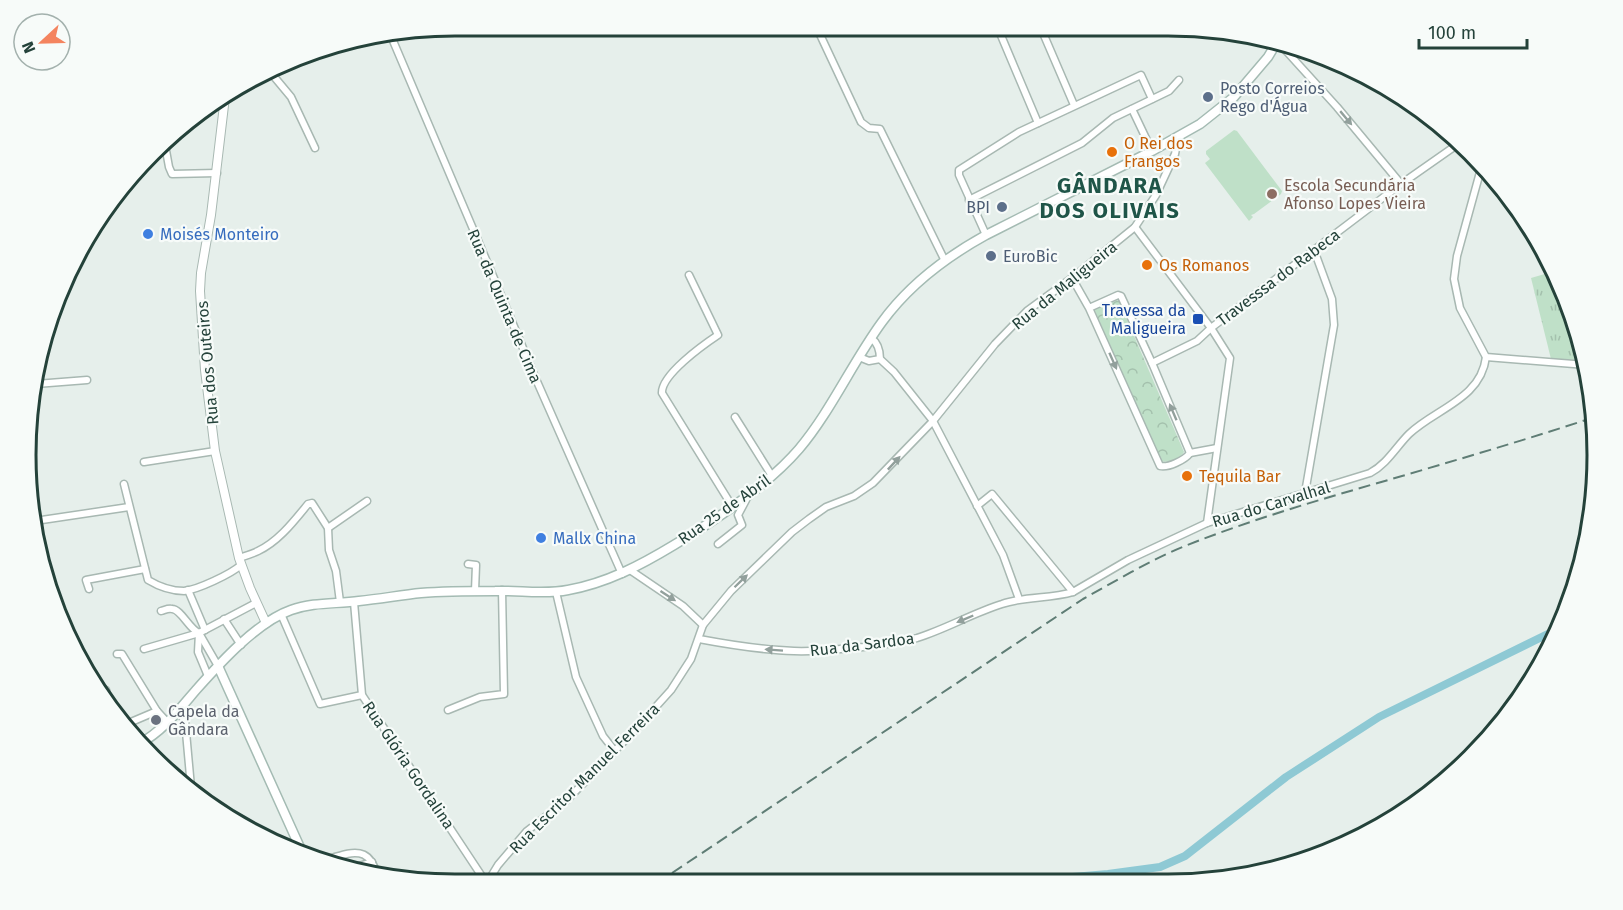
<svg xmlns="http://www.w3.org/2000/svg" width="1623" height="910" font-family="'Fira Sans',sans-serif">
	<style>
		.grass { fill: url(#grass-tufts) }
		.park { fill: url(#park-crowns) }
		.pitch { fill: #bfe0c8 }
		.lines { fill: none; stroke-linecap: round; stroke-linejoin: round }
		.canal { stroke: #8ec9d4; stroke-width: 8 }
		.minor-casing { stroke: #a8b8b2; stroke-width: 9 }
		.tertiary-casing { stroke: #a8b8b2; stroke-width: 10 }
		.secondary-casing { stroke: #a4bbb3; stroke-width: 11 }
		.minor { stroke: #fff; stroke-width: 6 }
		.tertiary { stroke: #fff; stroke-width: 8 }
		.secondary { stroke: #fff; stroke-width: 8 }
		.rail { stroke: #5f7d75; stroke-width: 2; stroke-dasharray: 12 6; stroke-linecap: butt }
		.oneway { fill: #92a09c }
		.service-dot { fill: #5c6f8a; stroke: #f7fbf9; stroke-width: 2 }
		.food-dot { fill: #e8710a; stroke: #f7fbf9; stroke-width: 2 }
		.education-dot { fill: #8d6e63; stroke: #f7fbf9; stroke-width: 2 }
		.shop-dot { fill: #3f7fe0; stroke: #f7fbf9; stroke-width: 2 }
		.transit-dot { fill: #1a4fb4; stroke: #f7fbf9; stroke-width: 2 }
		.worship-dot { fill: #6b7280; stroke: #f7fbf9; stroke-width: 2 }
		.labels { text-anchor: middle; stroke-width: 4.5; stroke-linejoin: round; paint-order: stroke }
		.service-label { font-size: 16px; fill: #4e5e75; stroke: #f7fbf9; text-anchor: start }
		.food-label { font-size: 16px; fill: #c56008; stroke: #f7fbf9; text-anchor: start }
		.education-label { font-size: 16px; fill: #785e54; stroke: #f7fbf9; text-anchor: start }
		.shop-label { font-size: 16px; fill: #366cbe; stroke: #f7fbf9; text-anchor: start }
		.street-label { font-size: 16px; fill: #24423a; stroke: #f7fbf9 }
		.transit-label { font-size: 16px; fill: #164399; stroke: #f7fbf9; text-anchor: end }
		.worship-label { font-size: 16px; fill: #5b616d; stroke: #f7fbf9; text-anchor: start }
		.district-label { font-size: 22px; font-weight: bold; letter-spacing: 1.5px; fill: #1f5548; stroke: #f7fbf9 }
		.rim { fill: none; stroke: #24423a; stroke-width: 3 }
	</style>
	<defs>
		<pattern id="grass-tufts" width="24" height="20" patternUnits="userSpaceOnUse" patternTransform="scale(1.5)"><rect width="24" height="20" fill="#bfe0c8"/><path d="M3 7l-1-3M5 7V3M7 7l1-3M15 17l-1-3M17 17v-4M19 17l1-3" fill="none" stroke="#a4c1ad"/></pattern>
		<pattern id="park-crowns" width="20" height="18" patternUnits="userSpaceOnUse" patternTransform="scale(1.5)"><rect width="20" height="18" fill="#bfe0c8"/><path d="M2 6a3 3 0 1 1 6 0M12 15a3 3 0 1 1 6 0" fill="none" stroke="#a4c1ad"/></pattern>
	</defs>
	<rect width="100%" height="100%" fill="#e6efeb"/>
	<path class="grass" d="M1555,271L1583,344L1586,362L1551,359L1531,278Z"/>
	<path class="park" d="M1115,299L1119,301L1184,452C1181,458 1167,464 1160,461L1095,311V308Z"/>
	<path class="pitch" d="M1234,130L1237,131L1282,191L1281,194L1254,214L1251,215L1253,217L1249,221L1205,163L1210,159L1206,154V151Z"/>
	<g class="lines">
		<path class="canal" d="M1045,881L1049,879L1108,874L1160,867L1185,856L1286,777L1379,717L1558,629"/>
		<defs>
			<g id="minor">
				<path d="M816,26L861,122L869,128L880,129L945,261"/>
				<path d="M997,26L1038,123"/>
				<path d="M1040,26L1074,105"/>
				<path d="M391,36L493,276L535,377L622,574"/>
				<path d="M1279,43L1337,107L1401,184"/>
				<path d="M271,73L291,97L315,148"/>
				<path d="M1132,109L1152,151"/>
				<path d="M165,145L169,167L172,174L217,173"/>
				<path d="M1482,165L1457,256L1454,279L1460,308L1486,357L1586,365"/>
				<path d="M969,200L1082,143L1113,118L1169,91L1179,80"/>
				<path d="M1135,227L1211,328L1230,358L1207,523"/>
				<path d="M986,235L959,175V170L1019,132L1141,75L1152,99"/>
				<path d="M689,275L718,335C703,345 661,375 662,393L732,506"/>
				<path d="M1072,278L1089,308L1160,466C1168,468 1185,460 1190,453L1152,363L1121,296L1118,295L1089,308"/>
				<path d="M871,338C878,343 880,350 880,359L894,372L933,421L1003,555L1019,599"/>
				<path d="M859,357L869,361L880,359"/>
				<path d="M1152,363L1197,341L1211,328L1401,184L1461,142"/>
				<path d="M36,384L87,380"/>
				<path d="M735,417L772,476"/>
				<path d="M1190,453L1217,448"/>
				<path d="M144,462L215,451"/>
				<path d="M124,484L148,580C158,586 172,591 184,591C197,590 231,574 241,565"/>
				<path d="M1305,493L1334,325L1332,299L1314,250"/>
				<path d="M977,506L992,494L1073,592"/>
				<path d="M35,521L129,507"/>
				<path d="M328,528L367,501"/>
				<path d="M718,544L742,525L738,515L746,500L745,497"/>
				<path d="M239,558C245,556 252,554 258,551C279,541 294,521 308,504L312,503L328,528L329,550L336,571L340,602"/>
				<path d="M468,564L476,565L475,591"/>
				<path d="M630,570L683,606L703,625"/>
				<path d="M89,589L86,580L145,569"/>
				<path d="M188,590L205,630"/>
				<path d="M556,592L576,677L603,736L614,750"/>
				<path d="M354,602L362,695L483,878L488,882"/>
				<path d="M161,611C165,610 168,608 172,609C181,609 189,629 199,633L218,666"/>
				<path d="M281,614L320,704L362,695"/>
				<path d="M224,619L241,645"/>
				<path d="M199,633L198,652L208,676"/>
				<path d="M699,639C731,645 762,650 794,651C817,652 840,649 863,647C881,645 899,643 917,638C946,629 973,613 1002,604C1025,596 1050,599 1073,592L1128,560L1207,523L1370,473C1387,464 1396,447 1409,434C1435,409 1481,399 1486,357"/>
				<path d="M144,649L199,633L256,603"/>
				<path d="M117,654H122L157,711L168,723"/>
				<path d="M106,690L109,702"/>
				<path d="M448,710L480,697L504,694L502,590"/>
				<path d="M178,711L185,721L191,787"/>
				<path d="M124,725L157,711"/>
				<path d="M325,862C329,859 333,857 339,856C360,849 371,853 377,875"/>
				<path d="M346,870L372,862"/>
				<path d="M487,883L498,865L527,831L567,800L634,731L671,690L691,659L703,625L731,591L792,532L809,519L826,507L854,496L873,483L933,421L995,344L1027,311L1072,278L1135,227L1156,195L1175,154L1177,144L1175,139"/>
			</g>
			<path id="tertiary" d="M225,97L211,215L201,273L200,291L205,370L215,451L239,558L250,588L266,623"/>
			<g id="secondary">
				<path d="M218,666L302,852"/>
				<path d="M139,744C163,731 178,711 196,690C220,663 257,622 291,610C313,602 336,604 359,601C380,599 401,595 421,593C446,591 471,591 495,591C519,590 544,595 568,590C607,583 641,565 674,545C714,521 768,485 799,449C831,411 852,363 882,322C909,285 946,257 986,235L1152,151L1200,124L1234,97L1268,57L1277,42"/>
			</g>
		</defs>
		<use href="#minor" class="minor-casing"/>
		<use href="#tertiary" class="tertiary-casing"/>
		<use href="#secondary" class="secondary-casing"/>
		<use href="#minor" class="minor"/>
		<use href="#tertiary" class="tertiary"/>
		<use href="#secondary" class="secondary"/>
		<path class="rail" d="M657,883L1083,599C1116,581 1150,560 1185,546C1255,518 1329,497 1402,476C1467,457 1531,438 1595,417"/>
	</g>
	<defs><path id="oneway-solid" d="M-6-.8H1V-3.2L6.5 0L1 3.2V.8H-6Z" transform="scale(1.5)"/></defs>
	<g class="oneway">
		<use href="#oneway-solid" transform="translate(1346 118) rotate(50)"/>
		<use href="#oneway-solid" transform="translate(1113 361) rotate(66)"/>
		<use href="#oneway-solid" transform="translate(1173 412) rotate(-113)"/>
		<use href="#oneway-solid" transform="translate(894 463) rotate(-47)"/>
		<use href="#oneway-solid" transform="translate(741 581) rotate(-44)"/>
		<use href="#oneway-solid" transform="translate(668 596) rotate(33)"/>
		<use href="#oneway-solid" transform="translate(965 619) rotate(157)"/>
		<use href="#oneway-solid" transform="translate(774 650) rotate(-176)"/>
	</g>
	<g class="service-dot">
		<circle cx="1208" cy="97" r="6"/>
		<circle cx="1002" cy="207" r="6"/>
		<circle cx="991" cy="256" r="6"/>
	</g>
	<g class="food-dot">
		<circle cx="1112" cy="152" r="6"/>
		<circle cx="1147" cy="265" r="6"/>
		<circle cx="1187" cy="476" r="6"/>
	</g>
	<circle class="education-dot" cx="1272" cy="194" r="6"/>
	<g class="shop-dot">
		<circle cx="148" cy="234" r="6"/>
		<circle cx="541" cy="538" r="6"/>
	</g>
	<rect class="transit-dot" x="1192" y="313" width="12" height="12" rx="3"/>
	<circle class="worship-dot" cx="156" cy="720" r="6"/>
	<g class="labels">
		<g class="service-label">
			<text x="1220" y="94">Posto Correios<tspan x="1220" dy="18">Rego d'Água</tspan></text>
			<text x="990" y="213" text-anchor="end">BPI</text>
			<text x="1003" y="262">EuroBic</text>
		</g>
		<g class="food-label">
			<text x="1124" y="149">O Rei dos<tspan x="1124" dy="18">Frangos</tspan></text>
			<text x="1159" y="271">Os Romanos</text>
			<text x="1199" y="482">Tequila Bar</text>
		</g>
		<g class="education-label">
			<text x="1284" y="191">Escola Secundária<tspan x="1284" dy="18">Afonso Lopes Vieira</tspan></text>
		</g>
		<g class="shop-label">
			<text x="160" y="240">Moisés Monteiro</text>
			<text x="553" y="544">Mallx China</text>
		</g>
		<g class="street-label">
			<text transform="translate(1278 277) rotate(-37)" y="6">Travesssa do Rabeca</text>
			<text transform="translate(1064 285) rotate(-39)" y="6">Rua da Maligueira</text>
			<text transform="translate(505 306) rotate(67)" y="6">Rua da Quinta de Cima</text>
			<text transform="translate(207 363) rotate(-95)" y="6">Rua dos Outeiros</text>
			<text transform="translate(1271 504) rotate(-17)" y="6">Rua do Carvalhal</text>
			<text transform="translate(724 509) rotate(-35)" y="6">Rua 25 de Abril</text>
			<text transform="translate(862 644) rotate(-7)" y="6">Rua da Sardoa</text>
			<text transform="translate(409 765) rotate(56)" y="6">Rua Glória Gordalina</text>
			<text transform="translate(584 778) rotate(-45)" y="6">Rua Escritor Manuel Ferreira</text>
		</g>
		<g class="transit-label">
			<text x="1186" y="316">Travessa da<tspan x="1186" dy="18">Maligueira</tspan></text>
		</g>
		<g class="worship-label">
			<text x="168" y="717">Capela da<tspan x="168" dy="18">Gândara</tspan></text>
		</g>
		<g class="district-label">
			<text x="1110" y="193">GÂNDARA<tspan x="1110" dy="25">DOS OLIVAIS</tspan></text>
		</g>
	</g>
	<path d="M0 0H1623V910H0ZM455 36H1168A419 419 0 0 1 1587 455V455A419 419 0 0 1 1168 874H455A419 419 0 0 1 36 455V455A419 419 0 0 1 455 36Z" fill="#f7fbf9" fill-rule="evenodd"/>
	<path class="rim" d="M455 36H1168A419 419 0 0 1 1587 455V455A419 419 0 0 1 1168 874H455A419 419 0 0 1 36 455V455A419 419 0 0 1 455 36Z"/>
	<g transform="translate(42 42) rotate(248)"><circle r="28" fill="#f7fbf9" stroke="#a3b1ad" stroke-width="1.5"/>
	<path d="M0-4.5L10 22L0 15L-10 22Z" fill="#f4845f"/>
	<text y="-9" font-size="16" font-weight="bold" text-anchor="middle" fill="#24423a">N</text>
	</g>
	<path d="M1419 39v9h108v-9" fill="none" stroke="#24423a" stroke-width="3"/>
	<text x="1428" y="39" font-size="18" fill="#24423a" stroke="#f7fbf9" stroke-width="4.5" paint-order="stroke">100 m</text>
</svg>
